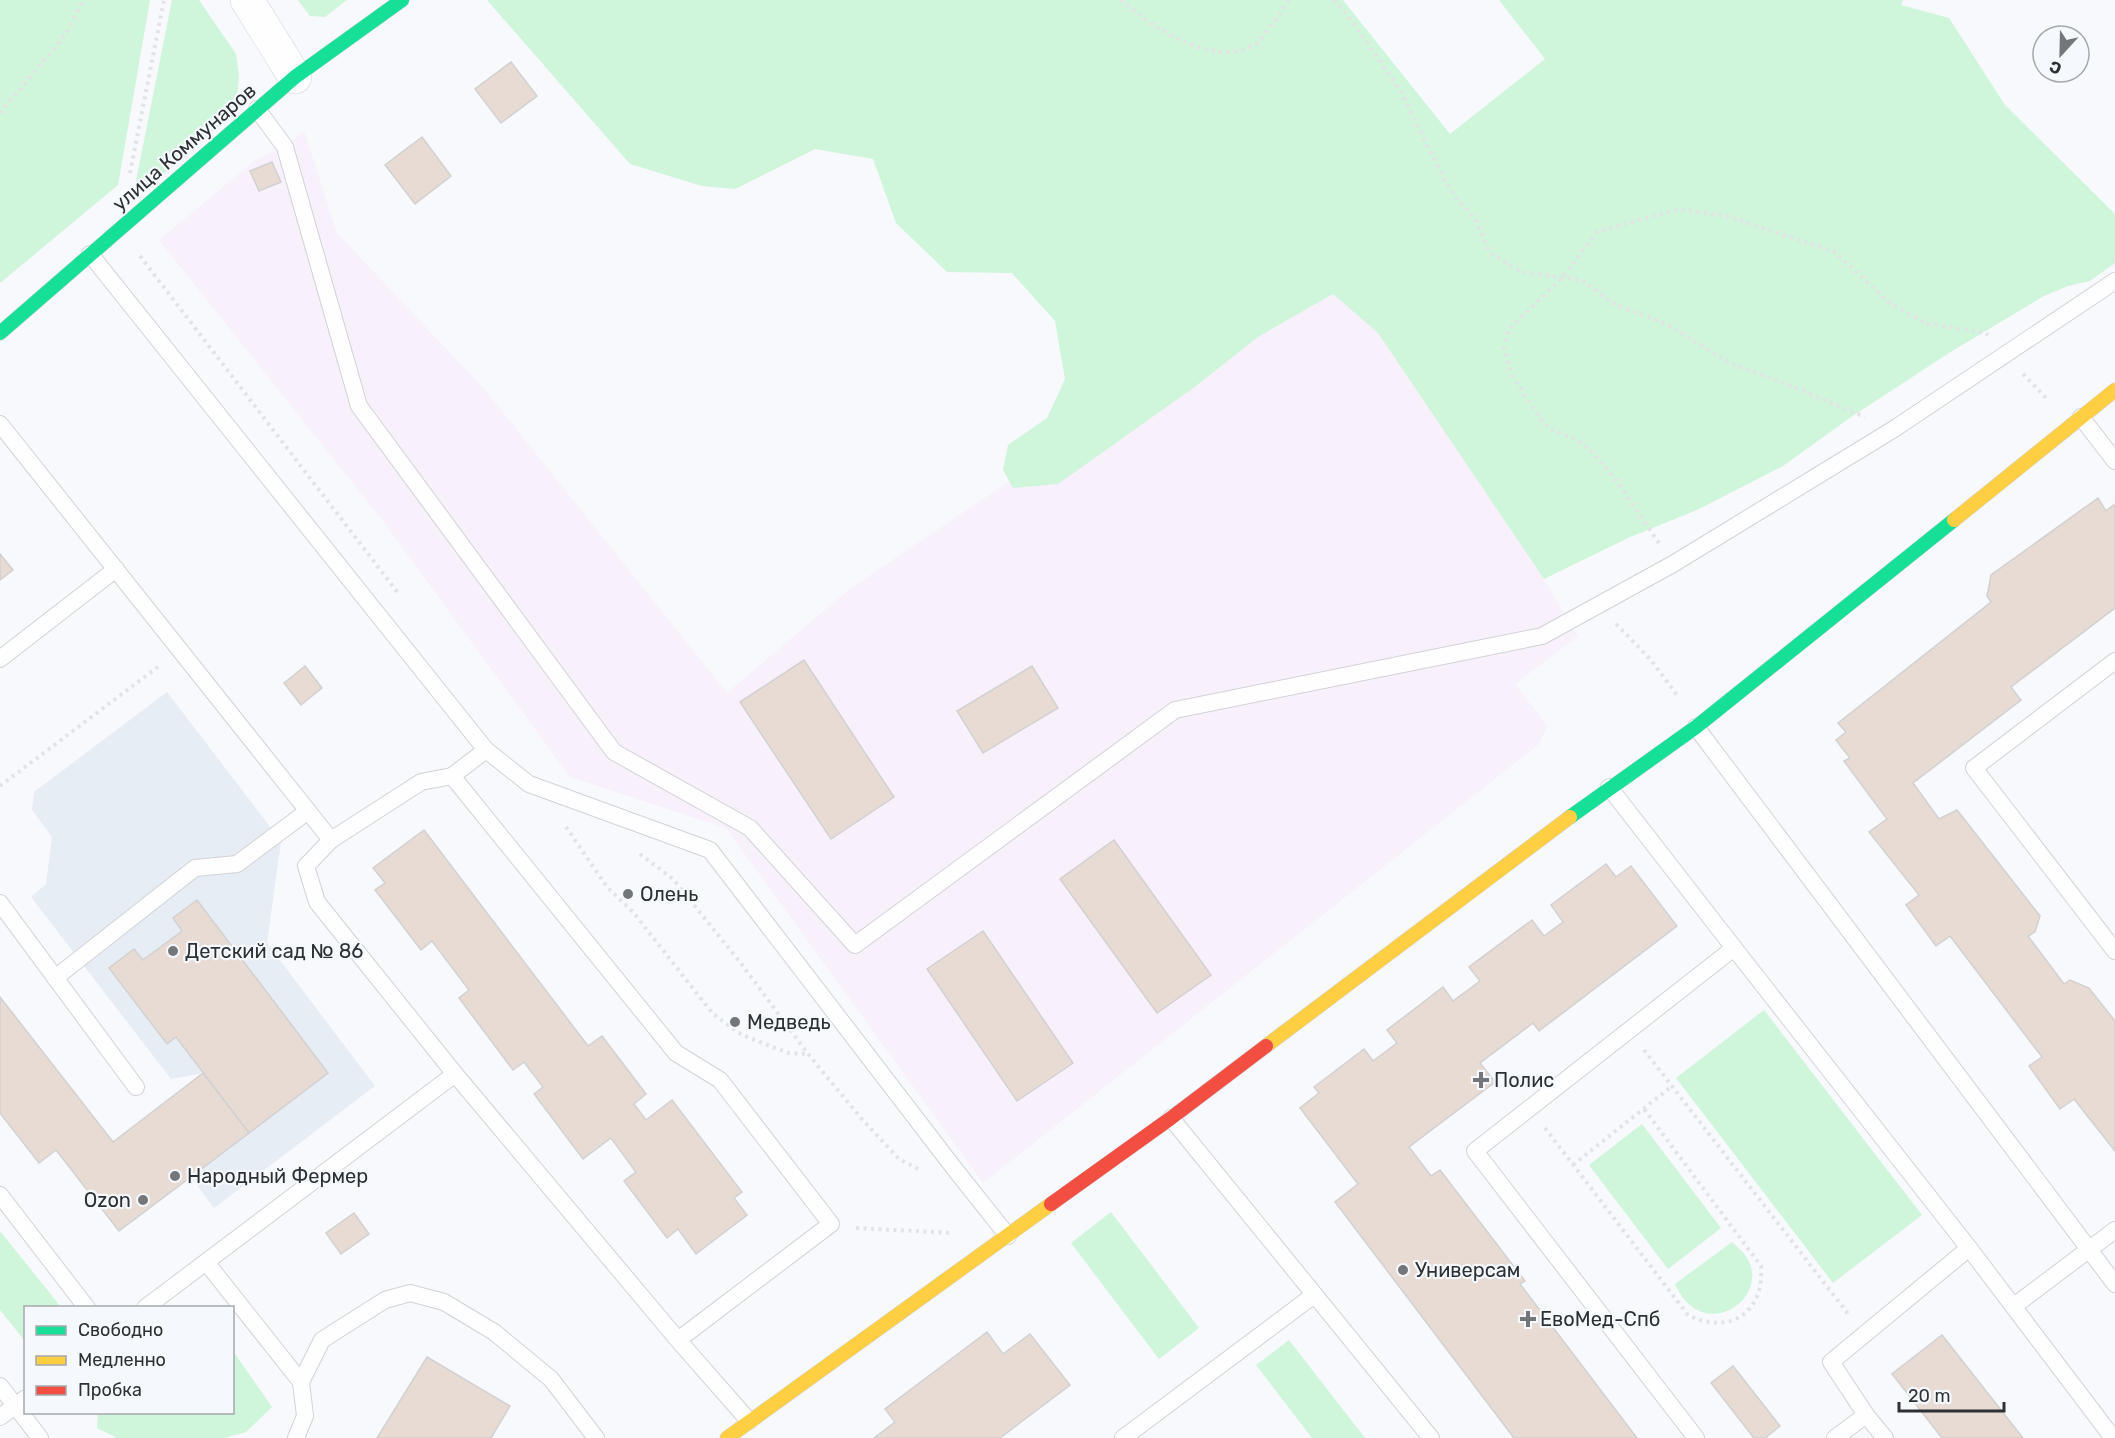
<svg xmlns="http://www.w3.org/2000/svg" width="2115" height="1438" font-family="Rubik,sans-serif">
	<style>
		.built { fill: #e7edf5 }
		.industrial { fill: #f8f0fb }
		.green { fill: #cff5db }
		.building { fill: #e7dbd4; stroke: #d2d1d2; stroke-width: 1.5 }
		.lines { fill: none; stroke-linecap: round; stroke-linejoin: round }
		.lane-casing { stroke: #d1d3d6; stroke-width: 18 }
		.street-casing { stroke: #d1d3d6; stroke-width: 34 }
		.fast-casing { stroke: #d1d3d6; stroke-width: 15 }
		.slow-casing { stroke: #d1d3d6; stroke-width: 15 }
		.jam-casing { stroke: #d1d3d6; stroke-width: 15 }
		.path { stroke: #e2e3e4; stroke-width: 4; stroke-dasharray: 3 4.5; stroke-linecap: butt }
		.lane { stroke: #fefeff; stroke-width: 16 }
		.street { stroke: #fefeff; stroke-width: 33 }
		.fast { stroke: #16e098; stroke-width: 14 }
		.slow { stroke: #ffcf43; stroke-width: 14 }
		.jam { stroke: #f24e42; stroke-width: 14 }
		.poi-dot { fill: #74777a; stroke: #f5f9fe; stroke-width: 2 }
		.labels { text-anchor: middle; stroke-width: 4.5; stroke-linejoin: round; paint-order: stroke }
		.street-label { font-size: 20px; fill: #2e3134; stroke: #f5f9fe }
		.poi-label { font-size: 20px; fill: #2e3134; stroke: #f5f9fe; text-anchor: start }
	</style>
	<rect width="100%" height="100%" fill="#f7f9fc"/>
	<path class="built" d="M167,692L281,841L267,943L375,1086L214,1208L191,1177L249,1132L203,1073L171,1079L31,897L46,884L52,837L32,810L34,792Z"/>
	<path class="industrial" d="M304,131L337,233L485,390L727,693L851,588L1181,366L1197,386L1258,337L1333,294L1378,333L1544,579L1578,636L1515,684L1547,726L1539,744L983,1183L726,828L570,777L383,521L159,240L257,159L285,147Z"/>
	<g class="green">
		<path d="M0,0H150L118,185L0,283Z"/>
		<path d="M172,0H199L236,54L239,75L237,98L226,120L132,201Z"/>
		<path d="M298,0H347L325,17L310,16Z"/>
		<path d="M487,0H1343L1450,134L1545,59L1499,0H1903L1901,5L1949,18L2005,105L2115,214V263L2090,281L2068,286L2044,296L1949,353L1851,417L1783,466L1697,510L1628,538L1544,579L1378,333L1333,294L1258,337L1196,386L1058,484L1013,488L1003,470L1008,445L1047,418L1065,379L1055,321L1012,273L947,272L896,223L873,159L815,149L735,189L702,186L630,164Z"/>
		<path d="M1764,1010L1922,1215L1833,1283L1676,1078Z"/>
		<path d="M1642,1124L1721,1228L1668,1269L1589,1165Z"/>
		<path d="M1111,1212L1199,1328L1159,1359L1071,1243Z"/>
		<path d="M0,1231L61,1307L26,1308L25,1341L0,1310Z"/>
		<path d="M1732,1242C1736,1246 1741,1250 1745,1255C1775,1295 1704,1348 1675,1284Z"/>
		<path d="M1289,1340L1365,1438H1312L1256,1365Z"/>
		<path d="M233,1351L272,1407L246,1432L224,1438H117L97,1428L98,1413L232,1412Z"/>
	</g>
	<g class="building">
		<path d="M511,62L537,96L501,123L475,89Z"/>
		<path d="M422,137L451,176L415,204L385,165Z"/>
		<path d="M272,162L281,182L259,191L250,171Z"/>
		<path d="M2098,498L2106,511L2115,504V608L2011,687L2021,700L1913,783L1939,819L1957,810L2040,916L2035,932L2028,936L2064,984L2070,980L2089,988L2115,1021V1151L2074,1099L2060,1109L2029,1066L2042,1057L1950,936L1936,946L1906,905L1919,895L1869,832L1887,819L1844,761L1850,758L1836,740L1846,732L1838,723L1991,602L1987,596L1991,575Z"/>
		<path d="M0,554L13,570L0,580Z"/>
		<path d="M804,660L894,797L831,839L740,702Z"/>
		<path d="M305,666L322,688L301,705L284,683Z"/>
		<path d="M1032,666L1058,708L983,753L957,711Z"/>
		<path d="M424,830L588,1046L602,1036L646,1094L634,1104L646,1120L672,1100L742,1192L734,1198L747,1215L696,1254L678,1229L667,1238L624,1181L636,1172L611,1138L583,1159L534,1094L543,1087L524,1062L513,1070L459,998L469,990L432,941L421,950L375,890L385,883L373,868Z"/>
		<path d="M1114,840L1211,975L1157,1013L1060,879Z"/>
		<path d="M1606,864L1616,877L1631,866L1677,926L1539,1031L1533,1023L1480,1063L1495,1082L1409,1147L1431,1176L1440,1170L1525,1281L1520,1284L1637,1438H1514L1335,1202L1358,1184L1300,1108L1319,1093L1314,1087L1364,1049L1373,1061L1397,1043L1387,1030L1443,987L1453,1001L1480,981L1469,967L1532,920L1544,936L1563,922L1551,905Z"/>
		<path d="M197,900L328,1073L249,1133L176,1037L167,1044L109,968L134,949L143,960L182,931L173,918Z"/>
		<path d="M983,931L1073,1063L1017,1101L927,969Z"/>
		<path d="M0,997L113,1142L203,1073L249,1133L119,1231L56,1150L39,1163L0,1113Z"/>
		<path d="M354,1213L369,1234L341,1254L326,1233Z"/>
		<path d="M987,1332L1003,1354L1030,1334L1070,1385L1000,1438H874L895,1422L885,1409Z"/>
		<path d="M1942,1335L2023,1438H1942L1892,1374Z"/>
		<path d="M427,1357L510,1406L491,1438H377Z"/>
		<path d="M1733,1366L1780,1426L1765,1438H1754L1711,1383Z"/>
	</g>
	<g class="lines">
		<defs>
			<g id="lane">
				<path d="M257,109L285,147L359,406L614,752L750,828L855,945L1175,710L1542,636L1673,564L1894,429L2115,281"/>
				<path d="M90,254L486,750L529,784L710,850L957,1172L1008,1236"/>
				<path d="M2081,417L2115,461"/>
				<path d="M0,424L331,840"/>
				<path d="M0,659L116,569"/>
				<path d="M2115,661L1974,768L2115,951"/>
				<path d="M1696,727L2115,1284"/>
				<path d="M452,776L486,750"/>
				<path d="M1609,787L1734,948L1475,1151L1696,1438"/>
				<path d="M0,903L136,1087"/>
				<path d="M1734,948L1969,1248L2113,1438"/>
				<path d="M55,978L195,868L237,864L308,811"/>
				<path d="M1171,1118L1431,1438"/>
				<path d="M0,1195L87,1308"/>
				<path d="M206,1262L301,1382"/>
				<path d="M2014,1306L2115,1230"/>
				<path d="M145,1308L455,1074"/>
				<path d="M678,1340L831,1224L720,1080L676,1053L452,776L421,782L331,840L306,866L317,902L455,1074L678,1340L749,1421"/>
				<path d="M0,1386L40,1438"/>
				<path d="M1866,1415L1831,1362L1969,1248"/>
				<path d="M0,1417L26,1398"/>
				<path d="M296,1438L305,1416L301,1382L322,1340L385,1300L410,1293L444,1302L494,1332L551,1379L596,1438"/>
				<path d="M1123,1438L1314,1295"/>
				<path d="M1835,1438L1866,1415L1885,1438"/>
			</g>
			<path id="street" d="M247,0L295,77"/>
			<g id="fast">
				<path d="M0,333L295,77L402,0"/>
				<path d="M1570,817L1696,727L1954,520"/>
			</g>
			<g id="slow">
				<path d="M1954,520L2115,390"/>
				<path d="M1266,1046L1570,817"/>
				<path d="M727,1438L1051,1204"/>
			</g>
			<path id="jam" d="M1051,1204L1171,1118L1266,1046"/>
		</defs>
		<use href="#lane" class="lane-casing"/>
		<use href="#street" class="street-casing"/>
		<use href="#fast" class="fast-casing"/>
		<use href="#slow" class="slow-casing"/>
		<use href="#jam" class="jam-casing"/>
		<g class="path">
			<path d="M1121,0C1151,26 1214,70 1255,44C1264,38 1282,10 1289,0"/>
			<path d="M1334,0L1357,28L1401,92L1443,177L1456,198L1476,220L1490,253L1522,272L1582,280L1616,305L1667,324L1731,364L1784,383L1865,417"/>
			<path d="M0,113L67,33L83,0"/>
			<path d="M130,173L164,0"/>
			<path d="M140,256L398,593"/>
			<path d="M2023,374L2049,401"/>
			<path d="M1659,543L1616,480L1590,450L1577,440L1550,429L1541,420L1511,374L1504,348L1508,330L1563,277L1597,232L1678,209L1726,216L1835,252L1888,302L1925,323L1986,333L1988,335"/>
			<path d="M1616,624L1651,660L1679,698"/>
			<path d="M0,786L159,666"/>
			<path d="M566,827L607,887L633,912L713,1014L742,1035L788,1053L808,1054"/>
			<path d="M640,854L673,879L740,962L808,1054L861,1118L899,1159L922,1171"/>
			<path d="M1644,1050L1849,1315"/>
			<path d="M1545,1128L1688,1315C1730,1336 1765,1312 1761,1266L1644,1109"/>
			<path d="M1573,1165L1672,1086"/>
			<path d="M856,1228L953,1233"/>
		</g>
		<use href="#lane" class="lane"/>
		<use href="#street" class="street"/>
		<use href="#fast" class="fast"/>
		<use href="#slow" class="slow"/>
		<use href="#jam" class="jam"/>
	</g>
	<g class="poi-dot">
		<circle cx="628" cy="894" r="6"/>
		<circle cx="173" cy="951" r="6"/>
		<circle cx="735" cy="1022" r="6"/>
		<path d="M1478 1071h6v6h6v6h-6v6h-6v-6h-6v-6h6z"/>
		<circle cx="175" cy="1176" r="6"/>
		<circle cx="143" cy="1200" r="6"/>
		<circle cx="1403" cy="1270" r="6"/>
		<path d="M1525 1310h6v6h6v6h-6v6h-6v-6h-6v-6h6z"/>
	</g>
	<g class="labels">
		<g class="street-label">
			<text transform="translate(184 147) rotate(-41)" y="7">улица Коммунаров</text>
		</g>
		<g class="poi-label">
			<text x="640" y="901">Олень</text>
			<text x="185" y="958">Детский сад № 86</text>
			<text x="747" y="1029">Медведь</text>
			<text x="1494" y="1087">Полис</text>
			<text x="187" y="1183">Народный Фермер</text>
			<text x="131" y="1207" text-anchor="end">Ozon</text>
			<text x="1415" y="1277">Универсам</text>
			<text x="1540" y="1326">ЕвоМед-Спб</text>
		</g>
	</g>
	<rect x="24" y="1306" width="210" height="108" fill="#f5f9fe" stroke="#a5a9ad" stroke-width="1.5"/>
	<rect x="36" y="1326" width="30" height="9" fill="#16e098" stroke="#a5a9ad" stroke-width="1.5"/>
	<text x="78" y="1336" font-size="18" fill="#2e3134">Свободно</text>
	<rect x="36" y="1356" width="30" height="9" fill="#ffcf43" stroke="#a5a9ad" stroke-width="1.5"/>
	<text x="78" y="1366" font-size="18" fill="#2e3134">Медленно</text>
	<rect x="36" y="1386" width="30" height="9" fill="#f24e42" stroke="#a5a9ad" stroke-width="1.5"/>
	<text x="78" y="1396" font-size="18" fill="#2e3134">Пробка</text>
	<g transform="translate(2061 54) rotate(202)"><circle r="28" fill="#f5f9fe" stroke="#a5a9ad" stroke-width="1.5"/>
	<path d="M0-4.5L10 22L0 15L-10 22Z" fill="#74777a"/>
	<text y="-9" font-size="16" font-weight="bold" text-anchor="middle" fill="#2e3134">С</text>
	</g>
	<path d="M1899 1402v9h105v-9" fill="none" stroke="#2e3134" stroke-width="3"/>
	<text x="1908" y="1402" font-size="18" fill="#2e3134" stroke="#f5f9fe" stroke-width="4.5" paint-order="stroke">20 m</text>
</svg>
